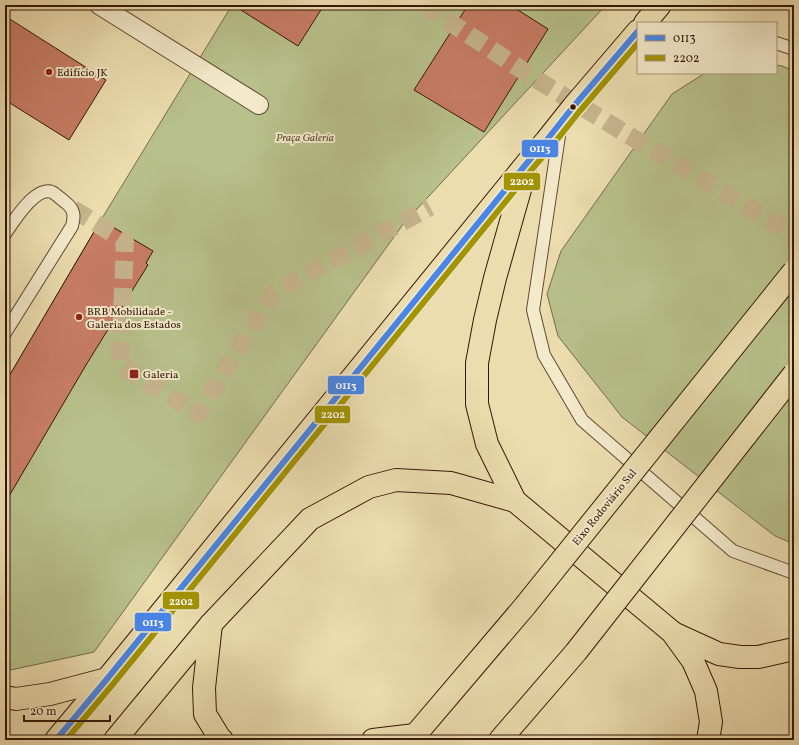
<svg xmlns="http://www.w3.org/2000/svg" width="799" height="745" font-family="Vollkorn,serif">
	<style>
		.green { fill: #b8c18b; stroke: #766c4a }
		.building { fill: #c87d65; stroke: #341708 }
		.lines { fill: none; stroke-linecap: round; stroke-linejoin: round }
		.pedestrian-tunnel { stroke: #c7b58e; stroke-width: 18; stroke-dasharray: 18 9; stroke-linecap: butt }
		.service-casing { stroke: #624832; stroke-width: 14 }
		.pedestrian-casing { stroke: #624832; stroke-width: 20 }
		.primary-casing { stroke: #341708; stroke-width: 24 }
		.trunk-casing { stroke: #341708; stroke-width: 24 }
		.service { stroke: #f3e9cb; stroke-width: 12 }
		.pedestrian { stroke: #f3e9cb; stroke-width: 18 }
		.primary { stroke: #ecddaf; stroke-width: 22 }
		.trunk { stroke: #ecddaf; stroke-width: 22 }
		.trunk-bridge-casing { stroke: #341708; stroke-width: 24; stroke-linecap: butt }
		.trunk-bridge { stroke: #ecddaf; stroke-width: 22 }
		.bus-1-casing { stroke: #f3e9cb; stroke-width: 9 }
		.bus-2-casing { stroke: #f3e9cb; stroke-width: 9 }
		.bus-1 { stroke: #4986e7; stroke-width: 6 }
		.bus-2 { stroke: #a39404; stroke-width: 6 }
		.poi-dot { fill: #8f2418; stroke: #f3e9cb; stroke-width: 1.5 }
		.bus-dot { fill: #341708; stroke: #f3e9cb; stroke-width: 1.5 }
		.labels { text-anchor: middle; stroke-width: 4; stroke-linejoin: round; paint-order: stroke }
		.poi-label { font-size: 11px; fill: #341708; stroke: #f3e9cb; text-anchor: start }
		.park-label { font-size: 11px; font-style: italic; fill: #5c4a2f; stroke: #f3e9cb }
		.street-label { font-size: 11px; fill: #341708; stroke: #f3e9cb }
		.line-badge { stroke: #f3e9cb; stroke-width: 1.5 }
		.badge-label { font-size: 11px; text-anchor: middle; font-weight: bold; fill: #fff }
	</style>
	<rect width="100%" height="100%" fill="#ecddaf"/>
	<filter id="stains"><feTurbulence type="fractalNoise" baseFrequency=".005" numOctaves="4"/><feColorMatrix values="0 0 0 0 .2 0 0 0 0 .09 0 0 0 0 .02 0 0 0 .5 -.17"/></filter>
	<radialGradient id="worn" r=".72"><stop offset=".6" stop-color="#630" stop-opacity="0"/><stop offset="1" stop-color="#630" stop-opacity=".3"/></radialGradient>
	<g class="green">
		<path d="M232,5H606L404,223L94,652L6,671L5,670V383L101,220Z"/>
		<path d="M776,65L782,66L794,71V544L775,536L622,417L558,336L547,294L561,251L672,94L705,73H776Z"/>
	</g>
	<g class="building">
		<path d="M233,5H324L298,46Z"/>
		<path d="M468,5H510L548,29L484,132L414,90Z"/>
		<path d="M5,16L106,80L69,140L5,100Z"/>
		<path d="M101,220L153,251L146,263L148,265L86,365L5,503V383Z"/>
	</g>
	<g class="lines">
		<g class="pedestrian-tunnel">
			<path d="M424,5L534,78L794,235"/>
			<path d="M73,209L125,241L120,365L198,414L274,292L430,207"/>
		</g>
		<defs>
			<g id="service">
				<path d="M776,43L794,49"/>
				<path d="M560,129L533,310L544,355L582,420L733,551L794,573"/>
				<path d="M5,234C13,222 35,186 52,192C56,194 61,199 65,202C74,209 75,215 72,226L5,333"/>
			</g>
			<path id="pedestrian" d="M99,5L259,105"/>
			<g id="primary">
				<path d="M645,23L660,5"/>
				<path d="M525,172L495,278L485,320L477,363V404L487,444L515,501L672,632L693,661L706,691L711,722L708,740"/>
				<path d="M673,633L719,654L740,657H758L794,649"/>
				<path d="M5,697L16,699L50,694L107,679"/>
				<path d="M56,740L107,679L527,163L546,141L573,107L638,31"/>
				<path d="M115,740L211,624L310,519L369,487L396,480L451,483L515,501"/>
			</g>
			<g id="trunk">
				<path d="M211,624L204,688L205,714L219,737L222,740"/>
				<path d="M373,740L415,735"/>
				<path d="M411,740L525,606"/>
				<path d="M500,740L576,652"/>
			</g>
		</defs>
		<use href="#service" class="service-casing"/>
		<use href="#pedestrian" class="pedestrian-casing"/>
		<use href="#primary" class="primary-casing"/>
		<use href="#trunk" class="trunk-casing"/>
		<use href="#service" class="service"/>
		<use href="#pedestrian" class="pedestrian"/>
		<use href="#primary" class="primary"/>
		<use href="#trunk" class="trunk"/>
		<defs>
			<g id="trunk-bridge">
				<path d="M525,606L794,271"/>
				<path d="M576,652L794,374"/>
			</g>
		</defs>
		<use href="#trunk-bridge" class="trunk-bridge-casing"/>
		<use href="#trunk-bridge" class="trunk-bridge"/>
		<defs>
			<path id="bus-1" d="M56,740L107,679L527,163L546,141L573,107L638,31"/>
			<path id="bus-2" d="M66,740L113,684L533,168L552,146L579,112L638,43"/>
		</defs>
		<use href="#bus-1" class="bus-1-casing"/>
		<use href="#bus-2" class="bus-2-casing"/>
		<use href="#bus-1" class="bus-1"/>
		<use href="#bus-2" class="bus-2"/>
	</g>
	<g class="poi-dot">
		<circle cx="49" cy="72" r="4"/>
		<circle cx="79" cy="317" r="4"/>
		<rect x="129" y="369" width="10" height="10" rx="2"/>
	</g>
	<circle class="bus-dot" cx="573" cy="107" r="3.5"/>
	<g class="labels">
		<g class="poi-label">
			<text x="57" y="76">Edifício JK</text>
			<text x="87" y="315">BRB Mobilidade -<tspan x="87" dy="13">Galeria dos Estados</tspan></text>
			<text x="143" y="378">Galeria</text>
		</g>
		<g class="park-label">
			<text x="305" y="141">Praça Galeria</text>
		</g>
		<g class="street-label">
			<text transform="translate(604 507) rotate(-51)" y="4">Eixo Rodoviário Sul</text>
		</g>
	</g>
	<g class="line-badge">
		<rect x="521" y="139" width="38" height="19" rx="4" fill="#4986e7"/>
		<rect x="503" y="172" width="38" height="19" rx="4" fill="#a39404"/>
		<rect x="327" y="375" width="38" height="20" rx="4" fill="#4986e7"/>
		<rect x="314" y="405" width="37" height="19" rx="4" fill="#a39404"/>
		<rect x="162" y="591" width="38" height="19" rx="4" fill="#a39404"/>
		<rect x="134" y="612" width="38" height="20" rx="4" fill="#4986e7"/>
	</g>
	<g class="badge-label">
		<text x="540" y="152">0113</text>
		<text x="522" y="185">2202</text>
		<text x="346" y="389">0113</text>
		<text x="333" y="418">2202</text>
		<text x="181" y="605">2202</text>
		<text x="153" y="626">0113</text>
	</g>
	<rect width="799" height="745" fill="none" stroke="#ecddaf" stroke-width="20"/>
	<rect x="6" y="6" width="787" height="733" fill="none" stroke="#341708" stroke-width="2"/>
	<rect x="10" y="10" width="779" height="725" fill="none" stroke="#341708"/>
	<rect x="637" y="22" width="140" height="52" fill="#f3e9cb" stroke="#a7957d"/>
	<rect x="645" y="35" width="20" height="6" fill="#4986e7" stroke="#a7957d"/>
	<text x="673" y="42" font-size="12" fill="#341708">0113</text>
	<rect x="645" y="55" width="20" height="6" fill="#a39404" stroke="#a7957d"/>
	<text x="673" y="62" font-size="12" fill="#341708">2202</text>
	<path d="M24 715v6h86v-6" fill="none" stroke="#341708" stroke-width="2"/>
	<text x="30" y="715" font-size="12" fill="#341708" stroke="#f3e9cb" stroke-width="3" paint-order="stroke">20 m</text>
	<rect width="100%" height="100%" filter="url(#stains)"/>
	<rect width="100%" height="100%" fill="url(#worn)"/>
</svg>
